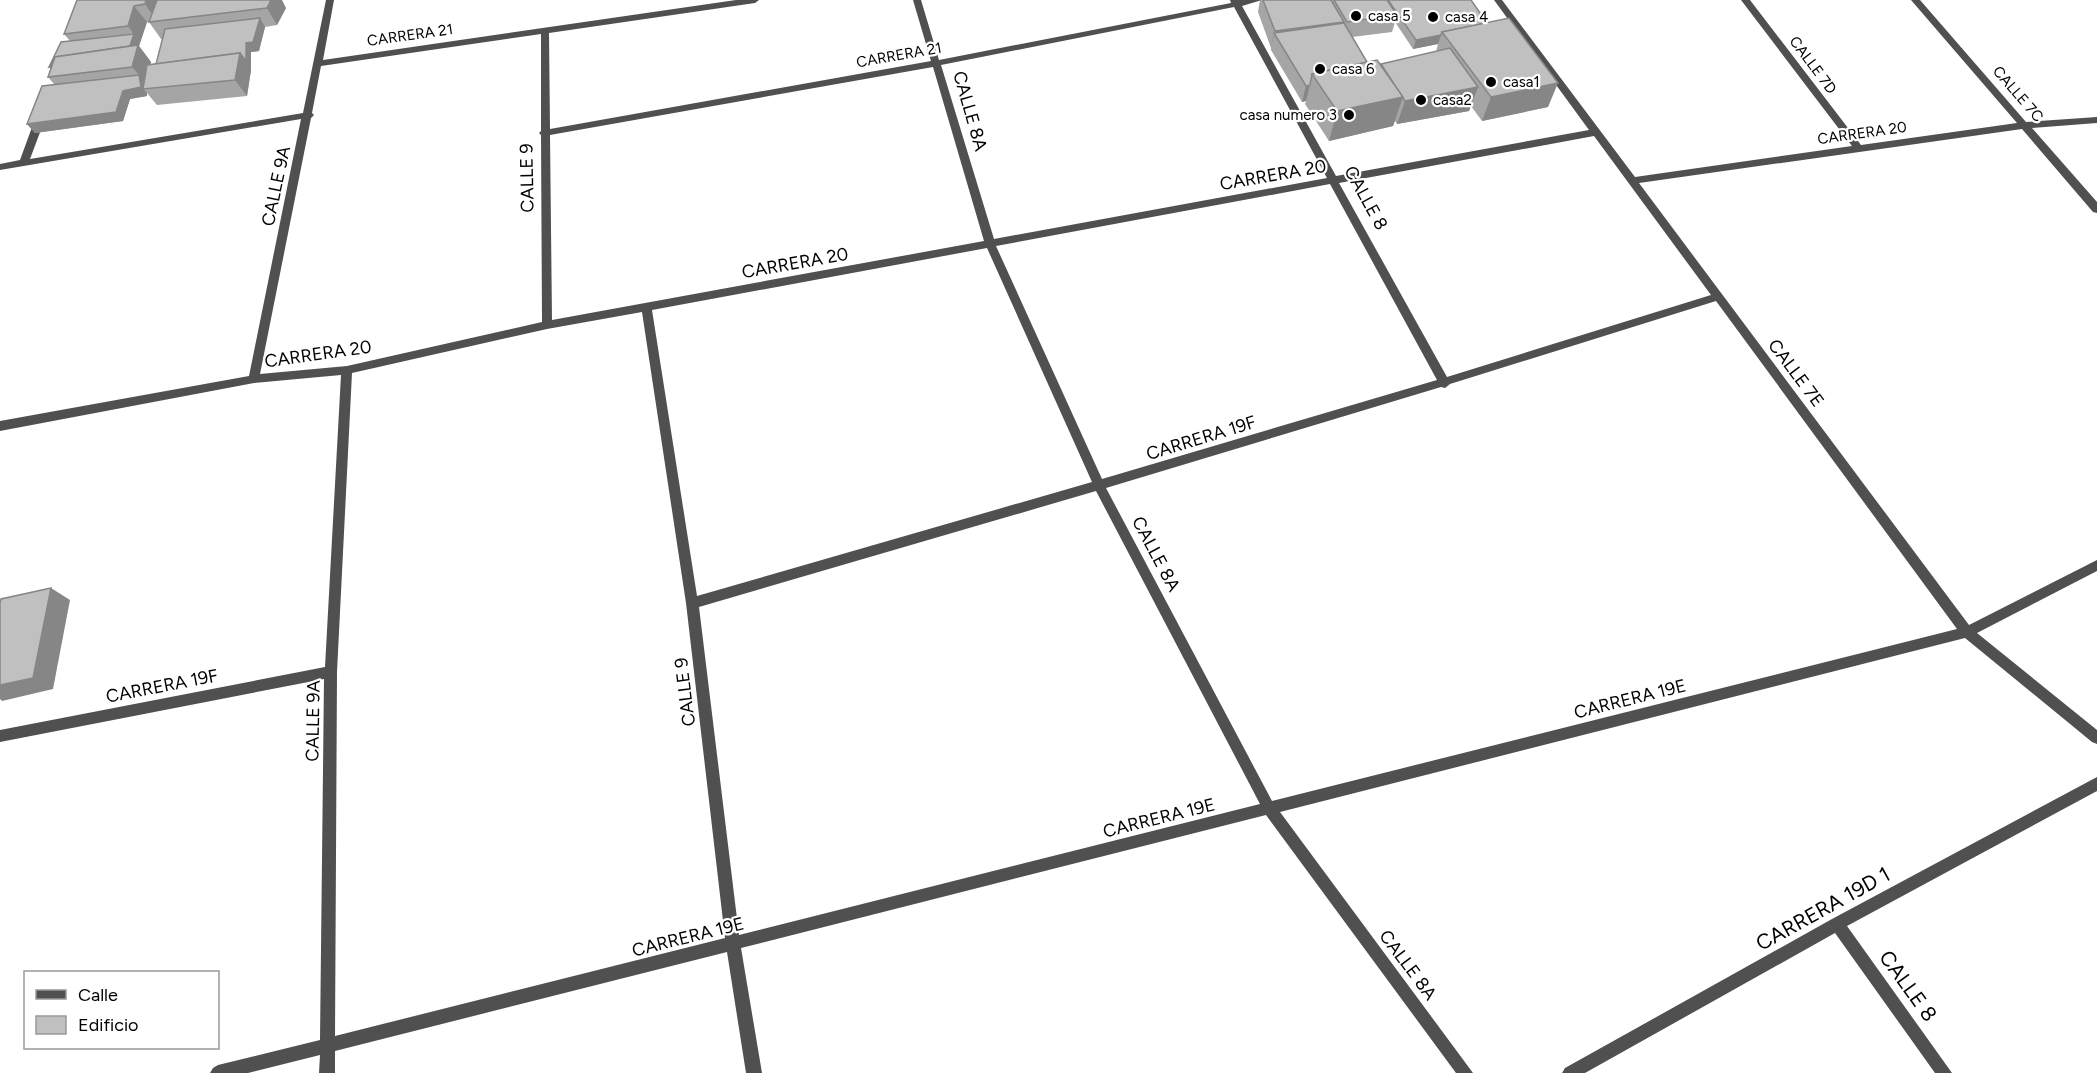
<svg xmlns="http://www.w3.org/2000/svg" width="2097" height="1073" font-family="Figtree,sans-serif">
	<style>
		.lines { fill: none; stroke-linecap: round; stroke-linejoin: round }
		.minor { fill: #505050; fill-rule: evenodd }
		.wall { fill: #a5a5a5; fill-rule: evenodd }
		.shaded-wall { fill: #868686 }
		.building { fill: #c0c0c0; stroke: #868686; stroke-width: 1.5 }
		.poi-dot { fill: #000; stroke: #fff; stroke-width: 2 }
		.labels { text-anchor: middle; stroke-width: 4.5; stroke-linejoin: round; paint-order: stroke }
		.far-poi-label { font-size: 15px; fill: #000; stroke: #fff; text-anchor: start }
		.far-street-label { font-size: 15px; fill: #000; stroke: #fff }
		.street-label { font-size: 18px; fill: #000; stroke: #fff }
		.near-street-label { font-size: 21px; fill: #000; stroke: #fff }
	</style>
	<rect width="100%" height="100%" fill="#fff"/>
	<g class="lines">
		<g class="minor">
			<path d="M326,0H334L323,60L736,0H759L755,3L549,33L550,129L931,61L913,0H921L939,60L1231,3L1230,0H1262L1242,6L1336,176L1589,130L1494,0H1502L1635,177L1852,146L1741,0H1750L1861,145L2017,123L1911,0H1920L2026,122L2097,117V123L2032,128L2097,202V213L2093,212L2022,129L1639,183L1969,625L2097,560V571L1977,633L2097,730V744L2092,742L1965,638L1280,812L1473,1073H1456L1266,815L741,948L762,1073H746L727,952L335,1051V1073H319L320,1055L248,1073H210L213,1068L218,1065L320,1040L324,679L0,742V730L325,667L341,375L254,383L0,431V421L249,376L301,119L0,170V164L20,160L35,119L40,116L45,119L30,159L303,113ZM1234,7L1327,178L994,239L941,65ZM541,34V131L539,133L541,135L542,322L347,366L260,374L311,118L314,115L312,113L321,66ZM933,67L984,241L552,320L550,135ZM1594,136L1711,295L1447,377L1339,183ZM1330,184L1437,380L1102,479L996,246ZM987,248L1092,482L697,596L652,310ZM1716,301L1957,629L1272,801L1106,488L1441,387L1445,388L1450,384ZM642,312L686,603L725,938L335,1036L337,672L352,373L547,329ZM1096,491L1260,804L739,935L699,607Z"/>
			<path d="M2097,777V791L1847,926L1952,1073H1935L1835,933L1585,1073H1562L1565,1068L1832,919Z"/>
		</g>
	</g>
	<g class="wall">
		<path d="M77,0L286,8L277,25L265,27L259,51L251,52V70L247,96L157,105L147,93V96L130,99L123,121L35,133L27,124L54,84L48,77L51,68L49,67L70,41L64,34ZM147,22H149L161,39H163L156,64H150L151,62L139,46Z"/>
		<path d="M1260,0H1471L1548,107L1482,121L1471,106L1469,111L1397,124L1395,121L1393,126L1329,141L1305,104L1306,101L1302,102L1271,50V48L1258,12ZM1395,22L1413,49L1438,44L1436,52L1381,64L1367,62L1352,37L1392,32Z"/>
	</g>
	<g class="shaded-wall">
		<path d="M146,0H162L157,21L145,4Z"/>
		<path d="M268,0H282L286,8L277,25L267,8Z"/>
		<path d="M134,6L147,22L140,43L128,26Z"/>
		<path d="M260,18L265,27L259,51L251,52V70L247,96L235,80L240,53Z"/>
		<path d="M1344,22L1340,39L1274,33L1271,48L1275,31Z"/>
		<path d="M134,34L140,43L139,46L151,62L143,89L147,93V96L130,99L123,121L35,133L27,124L123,91L139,75L132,67L56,75L49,67Z"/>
		<path d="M1441,35L1438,44L1413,49L1416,40Z"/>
		<path d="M1558,83L1548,107L1482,121L1491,97Z"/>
		<path d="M1310,85L1306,101L1302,102L1306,86Z"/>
		<path d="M1478,87L1469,111L1397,124L1405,101Z"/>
		<path d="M1403,97L1393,126L1329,141L1337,111Z"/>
		<path d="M51,588L70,600L53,689L2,701L0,699V685Z"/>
	</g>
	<g class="building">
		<path d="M77,0H146L145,4L134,6L128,26L64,34Z"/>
		<path d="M157,0H271L267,8L149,22Z"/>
		<path d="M1263,0H1331L1344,22L1275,31Z"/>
		<path d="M1334,0H1387L1397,15L1347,22Z"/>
		<path d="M1388,0H1471L1487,23L1442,32L1441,35L1416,40Z"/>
		<path d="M260,18L253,42L246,43V61L240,53L156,64L165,29Z"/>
		<path d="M1509,18L1558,83L1491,97L1442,32Z"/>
		<path d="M1344,23L1367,62L1312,74L1310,85L1306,86L1274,33Z"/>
		<path d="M134,34L130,46L55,57L51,66L49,67L61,42Z"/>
		<path d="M138,45L132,67L48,77L55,57Z"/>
		<path d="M1450,48L1478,87L1405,101L1381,64Z"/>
		<path d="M240,53L235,80L143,89L147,65Z"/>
		<path d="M1377,60L1403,97L1337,111L1312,74Z"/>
		<path d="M139,75L141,87L123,91L116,112L27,124L42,86Z"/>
		<path d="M51,588L33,678L0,685V603L1,599Z"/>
	</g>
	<g class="poi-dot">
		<circle cx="1356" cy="16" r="6"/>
		<circle cx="1433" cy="17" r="6"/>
		<circle cx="1320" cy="69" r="6"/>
		<circle cx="1491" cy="82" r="6"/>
		<circle cx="1421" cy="100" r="6"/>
		<circle cx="1349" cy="115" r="6"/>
	</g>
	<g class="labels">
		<g class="far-poi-label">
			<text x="1368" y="21">casa 5</text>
			<text x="1445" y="22">casa 4</text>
			<text x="1332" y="74">casa 6</text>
			<text x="1503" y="87">casa1</text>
			<text x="1433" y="105">casa2</text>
			<text x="1337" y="120" text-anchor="end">casa numero 3</text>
		</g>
		<g class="far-street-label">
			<text transform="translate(410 35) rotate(-8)" y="5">CARRERA 21</text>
			<text transform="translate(899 55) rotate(-10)" y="5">CARRERA 21</text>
			<text transform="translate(1813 65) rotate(53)" y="5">CALLE 7D</text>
			<text transform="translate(2018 94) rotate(49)" y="5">CALLE 7C</text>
			<text transform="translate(1862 133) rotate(-8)" y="5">CARRERA 20</text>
		</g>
		<g class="street-label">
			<text transform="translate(970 111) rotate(74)" y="6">CALLE 8A</text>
			<text transform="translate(1273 175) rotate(-10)" y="6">CARRERA 20</text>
			<text transform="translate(527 178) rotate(-91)" y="6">CALLE 9</text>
			<text transform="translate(276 186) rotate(-78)" y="6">CALLE 9A</text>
			<text transform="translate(1366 198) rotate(61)" y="6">CALLE 8</text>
			<text transform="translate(795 263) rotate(-10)" y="6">CARRERA 20</text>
			<text transform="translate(318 354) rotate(-8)" y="6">CARRERA 20</text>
			<text transform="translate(1796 373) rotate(53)" y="6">CALLE 7E</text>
			<text transform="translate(1201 438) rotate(-17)" y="6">CARRERA 19F</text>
			<text transform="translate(1156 554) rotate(62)" y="6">CALLE 8A</text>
			<text transform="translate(162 686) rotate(-11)" y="6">CARRERA 19F</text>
			<text transform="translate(685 692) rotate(-97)" y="6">CALLE 9</text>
			<text transform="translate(1630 699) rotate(-14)" y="6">CARRERA 19E</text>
			<text transform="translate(313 721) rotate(-89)" y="6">CALLE 9A</text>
			<text transform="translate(1159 818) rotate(-14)" y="6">CARRERA 19E</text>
			<text transform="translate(688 937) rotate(-14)" y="6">CARRERA 19E</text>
			<text transform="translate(1408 965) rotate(53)" y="6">CALLE 8A</text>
		</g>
		<g class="near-street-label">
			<text transform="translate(1823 909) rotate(-29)" y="7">CARRERA 19D 1</text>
			<text transform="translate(1908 986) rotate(54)" y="7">CALLE 8</text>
		</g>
	</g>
	<rect x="24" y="971" width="195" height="78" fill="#ffffff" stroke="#999999" stroke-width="1.5"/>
	<rect x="36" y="990" width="30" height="9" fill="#505050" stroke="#999999" stroke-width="1.5"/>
	<text x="78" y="1001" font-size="18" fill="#000000">Calle</text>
	<rect x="36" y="1016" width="30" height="18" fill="#c0c0c0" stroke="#999999" stroke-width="1.5"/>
	<text x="78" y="1031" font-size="18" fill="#000000">Edificio</text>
</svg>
